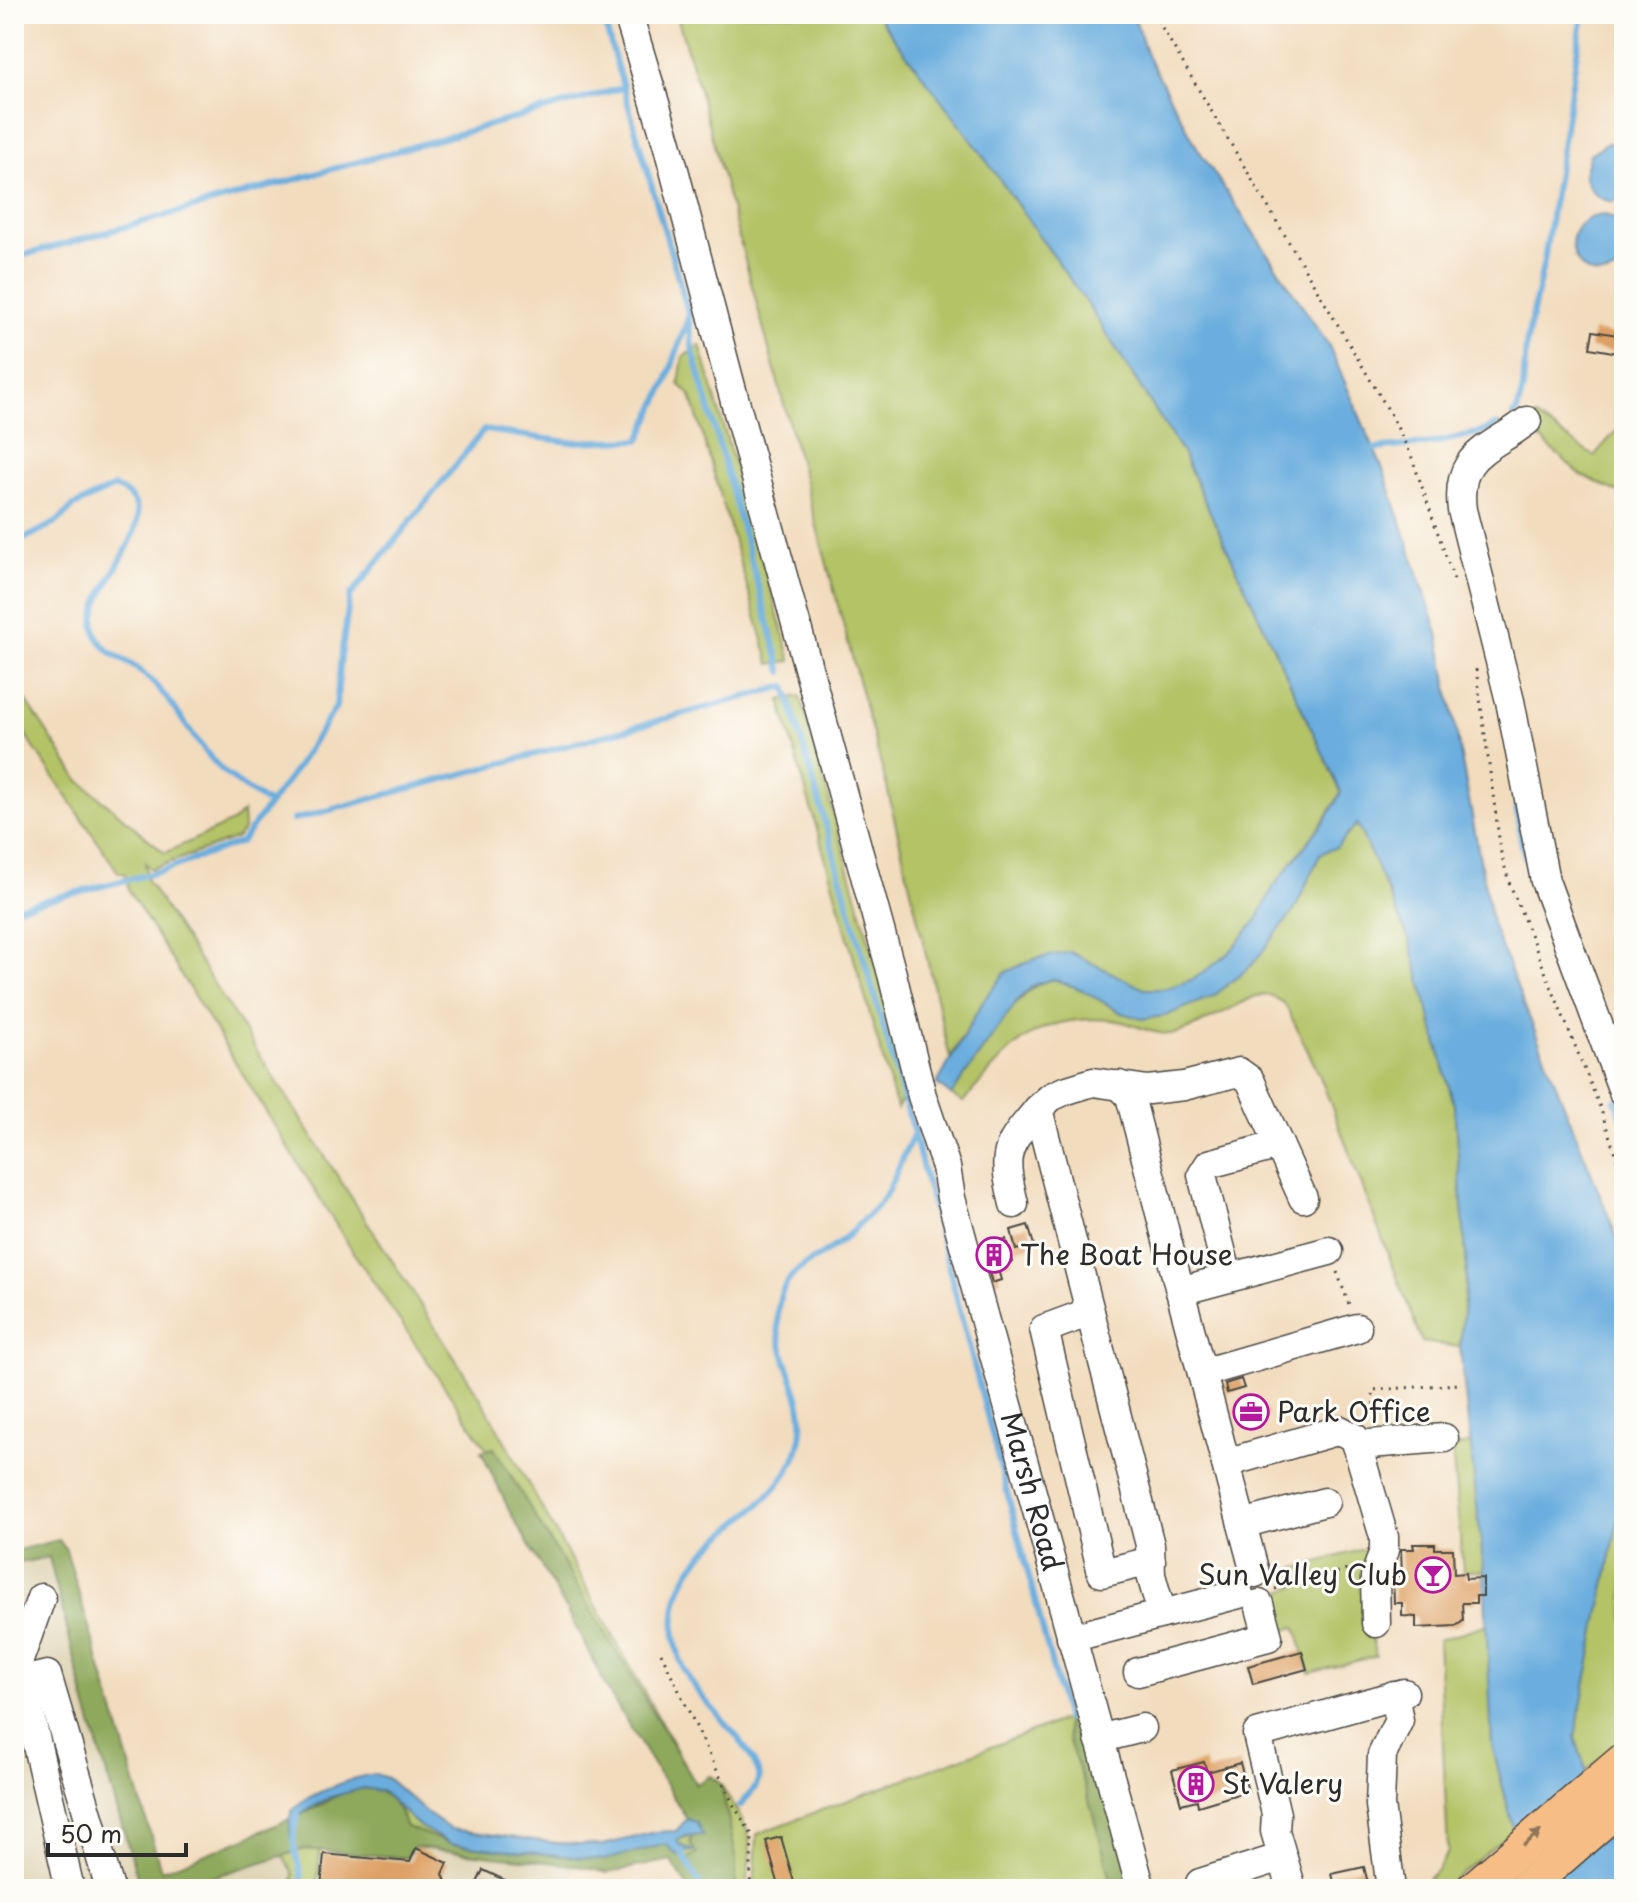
<svg xmlns="http://www.w3.org/2000/svg" width="1638" height="1903" font-family="'Playpen Sans',sans-serif">
	<style>
		.built { fill: #dfd3b4 }
		.green { fill: #b3c366; stroke: #6f7748; stroke-width: 2 }
		.forest { fill: #8ea95b; stroke: #5c6a43; stroke-width: 2 }
		.water { fill: #6aadde; stroke: #4a6c84; stroke-width: 2 }
		.lines { fill: none; stroke-linecap: round; stroke-linejoin: round }
		.stream { stroke: #6aadde; stroke-width: 6 }
		.building { fill: #dea165 }
		.minor-casing { stroke: #494641; stroke-width: 31 }
		.major-casing { stroke: #494641; stroke-width: 37 }
		.path { stroke: #494641; stroke-width: 3; stroke-dasharray: 2 6; stroke-linecap: butt }
		.minor { stroke: #fff; stroke-width: 28 }
		.major { stroke: #f6be86; stroke-width: 34 }
		.oneway { fill: #907458 }
		.labels { text-anchor: middle; stroke-width: 6; stroke-linejoin: round; paint-order: stroke }
		.poi-label { font-size: 28px; fill: #2b2b2b; stroke: #fdfcf7; text-anchor: start }
		.street-label { font-size: 28px; fill: #2b2b2b; stroke: #fdfcf7 }
	</style>
	<rect width="100%" height="100%" fill="#fdfcf7"/>
	<filter id="ink" filterUnits="userSpaceOnUse"><feTurbulence type="fractalNoise" baseFrequency=".0125" numOctaves="2"/><feDisplacementMap in="SourceGraphic" scale="16" xChannelSelector="R" yChannelSelector="G"/><feConvolveMatrix kernelMatrix="1 2 1 2 8 2 1 2 1" color-interpolation-filters="sRGB"/></filter>
	<filter id="wash" filterUnits="userSpaceOnUse"><feTurbulence type="fractalNoise" baseFrequency=".006" numOctaves="4" result="noise"/><feDisplacementMap in="SourceGraphic" scale="32" xChannelSelector="R" yChannelSelector="G"/><feGaussianBlur stdDeviation="1.8" result="paint"/><feColorMatrix in="noise" values="0 0 0 0 0 0 0 0 0 0 0 0 0 0 0 0 0 1.4 0 .05"/><feComposite in="paint" operator="in"/></filter>
	<g filter="url(#wash)">
		<rect width="100%" height="100%" fill="#f2dcbe"/>
		<g class="built">
			<path d="M66,1550L161,1870L169,1889H14V1552Z"/>
			<path d="M414,1847L574,1865L571,1881L568,1889H317L320,1850L406,1858Z"/>
			<path d="M283,1856L293,1874L292,1889H175Z"/>
		</g>
		<g class="green">
			<path d="M676,14H876L974,143L1090,308L1182,452L1341,792C1324,825 1299,852 1277,882C1269,894 1265,908 1257,920C1235,954 1191,993 1147,989C1130,988 1088,961 1070,952L985,998L950,1058L887,787L697,82Z"/>
			<path d="M700,345L791,661L770,664L691,396L679,384L683,357Z"/>
			<path d="M1536,417L1594,456L1615,432L1624,429V495L1581,475L1523,424Z"/>
			<path d="M14,682L78,779L165,853L234,821L243,812L244,829L237,838L151,869L145,863L147,880L483,1402L696,1785L491,1455L353,1252L129,891L125,874L118,872L14,718Z"/>
			<path d="M800,696L910,1085L897,1109L780,700Z"/>
			<path d="M1357,823L1410,941L1454,1105L1467,1267L1460,1347L1422,1342L1319,1074L1288,1010L1283,1002L1269,995L1256,996C1238,1004 1188,1033 1172,1034C1152,1035 1131,1022 1112,1020C1033,1013 1010,1049 963,1102L951,1095C970,1068 1019,984 1050,980C1069,977 1106,1004 1122,1013L1252,965L1295,909L1320,854L1337,846Z"/>
			<path d="M1472,1443L1484,1571H1463L1452,1448Z"/>
			<path d="M1624,1479V1741L1586,1771L1575,1737Z"/>
			<path d="M1367,1548L1371,1562L1363,1565L1369,1628L1376,1656L1310,1673L1296,1627L1275,1631L1271,1604L1278,1592L1294,1587L1290,1570Z"/>
			<path d="M1488,1624L1492,1745L1514,1830L1442,1889H1418L1438,1869L1448,1851L1438,1640Z"/>
			<path d="M1066,1719L1068,1739L1086,1789L1114,1889H754L757,1834Z"/>
			<path d="M721,1784C729,1802 749,1824 750,1843C751,1858 747,1874 747,1889H736V1856Z"/>
			<path d="M399,1808L419,1826L450,1844L406,1827Z"/>
			<path d="M1624,1832V1883L1609,1845Z"/>
			<path d="M693,1835L690,1844L698,1853L687,1859L676,1854L692,1850L681,1846L676,1840Z"/>
			<path d="M304,1849L320,1850L317,1889H292L293,1874L283,1856Z"/>
		</g>
		<g class="forest">
			<path d="M494,1448L696,1784L710,1776L721,1784L736,1856V1889H689L671,1860L607,1873L574,1865L414,1847L406,1858L304,1849L175,1889H141L87,1708L49,1557L14,1564V1551L59,1540L66,1550L161,1870C212,1854 260,1831 309,1811C327,1803 344,1788 365,1788C388,1789 399,1808 406,1827L451,1844L604,1860L666,1844L676,1854L687,1859L697,1853L690,1844L693,1835H702L696,1823L687,1819L609,1693L573,1621L512,1516L481,1451Z"/>
			<path d="M1084,1714L1137,1889H1114L1086,1789L1068,1739L1066,1719Z"/>
		</g>
		<g class="water">
			<path d="M876,14H1133L1147,55L1198,149L1329,346L1385,474L1438,633L1492,924L1622,1250L1623,1495L1575,1737L1624,1889H1529L1492,1745L1484,1571L1460,1347L1467,1267L1454,1105L1410,941L1357,824L1337,847L1320,854L1295,909L1252,965L1214,996L1165,1016L1142,1019L1122,1013L1082,990L1053,979L1034,985L1018,1000L951,1095L937,1084L985,998L1006,972L1034,959L1070,952L1144,989H1164L1194,979L1228,954L1257,920L1274,886L1329,815L1341,792L1182,452L1090,308L974,143Z"/>
			<path d="M1607,143L1624,145V200C1603,205 1589,194 1584,174L1590,154Z"/>
			<path d="M1604,215L1614,218L1624,226V265C1579,303 1545,220 1604,215Z"/>
			<path d="M375,1774L387,1778L428,1814L450,1829L557,1843L603,1845L656,1832L676,1831L687,1819L696,1822L703,1835L685,1836L677,1840L681,1846L694,1851L676,1854L666,1844L604,1860L451,1844L419,1826L383,1792L364,1788L331,1797L298,1815L293,1830V1850C292,1839 287,1823 291,1813C298,1797 357,1776 375,1774Z"/>
		</g>
		<g class="lines">
			<g class="stream">
				<path d="M14,258L622,88"/>
				<path d="M689,319L692,347L782,672"/>
				<path d="M1513,415L1517,412L1523,388L1526,345L1544,261L1583,14"/>
				<path d="M1374,449L1433,443L1482,432L1497,425"/>
				<path d="M14,544L57,522L74,506L114,487C180,512 86,584 95,629C100,654 127,659 143,673C175,701 191,739 220,768C234,782 253,793 269,804"/>
				<path d="M1516,805L1522,846L1528,864"/>
				<path d="M293,820L786,686L914,1134L1066,1719"/>
				<path d="M14,908L162,871L241,842L295,770L336,707L341,656L350,596L484,430L569,442L640,440L667,381L689,315L602,14"/>
				<path d="M1615,1100L1624,1123"/>
				<path d="M740,1806L755,1788L760,1777C741,1720 680,1699 675,1635C667,1548 749,1532 787,1472C831,1404 764,1363 780,1298C788,1267 818,1260 840,1242C848,1236 855,1228 862,1221C870,1213 881,1204 886,1194C898,1173 904,1149 918,1128"/>
				<path d="M298,1815C286,1852 303,1859 302,1889"/>
				<path d="M681,1852L703,1889"/>
			</g>
		</g>
		<g id="blocks">
			<g class="building">
				<path d="M1593,331L1624,336V354L1590,348Z"/>
				<path d="M1028,1225L1034,1245L1016,1250L1011,1230Z"/>
				<path d="M1006,1239L1012,1262L997,1266L1001,1280L992,1283L982,1246Z"/>
				<path d="M1241,1379L1244,1388L1227,1393L1225,1384Z"/>
				<path d="M1242,1398L1268,1413L1260,1426L1234,1411Z"/>
				<path d="M1413,1544H1435V1549H1453L1454,1574L1465,1573L1466,1579L1483,1578V1596H1476V1603H1462L1463,1621L1456,1626L1416,1628V1617L1402,1616V1603H1394L1393,1576H1402L1401,1549H1414Z"/>
				<path d="M1302,1651L1307,1669L1253,1684L1248,1666Z"/>
				<path d="M1204,1762L1207,1772L1240,1763L1248,1791L1198,1806L1197,1800L1181,1804L1172,1770Z"/>
				<path d="M781,1837L796,1889H780L766,1841Z"/>
				<path d="M416,1848L448,1863L443,1874L449,1889L321,1888L324,1854L410,1862Z"/>
				<path d="M1364,1867L1369,1887L1336,1889L1332,1874Z"/>
				<path d="M483,1870L524,1889H474Z"/>
			</g>
		</g>
	</g>
	<g filter="url(#ink)">
		<use href="#blocks" fill-opacity="0" stroke="#494641" stroke-width="2"/>
		<g class="lines">
			<defs>
				<g id="minor">
					<path id="s1" d="M628,14L667,143L730,383L892,974L922,1096L946,1167L951,1198L1141,1889"/>
					<path d="M1527,421C1488,451 1455,453 1462,510L1510,701L1545,881L1624,1094"/>
					<path d="M1119,1085L1130,1096L1180,1291L1329,1251"/>
					<path d="M1014,1204C1002,1153 1004,1149 1038,1109"/>
					<path d="M1228,1277L1202,1175L1209,1164L1279,1145"/>
					<path d="M1180,1291L1255,1573"/>
					<path d="M1090,1312L1044,1329L1102,1573L1151,1561"/>
					<path d="M1202,1373L1357,1328"/>
					<path d="M1357,1445L1444,1438"/>
					<path d="M1226,1463L1340,1430L1355,1438L1384,1537V1550L1375,1577L1376,1623"/>
					<path d="M1242,1524L1325,1502"/>
					<path d="M1162,1614L1151,1575L1150,1545L1038,1109L1051,1097L1064,1091L1093,1082L1148,1090L1184,1086L1239,1072L1250,1080L1303,1198"/>
					<path d="M1071,1638L1239,1594"/>
					<path d="M14,1657L18,1663L70,1889"/>
					<path d="M18,1663L41,1598"/>
					<path d="M1138,1672L1268,1637L1259,1604"/>
					<path d="M22,1681L47,1675L110,1889"/>
					<path d="M1099,1739L1142,1728"/>
					<path d="M1202,1889L1200,1883L1282,1857"/>
					<path d="M1292,1889L1275,1831L1276,1814L1257,1734L1404,1693"/>
					<path d="M1391,1889L1380,1805L1382,1755L1399,1720L1394,1695"/>
				</g>
				<g id="major">
					<path d="M1473,1889L1624,1760"/>
					<path d="M1525,1889L1624,1803"/>
				</g>
			</defs>
			<use href="#minor" class="minor-casing"/>
			<use href="#major" class="major-casing"/>
			<g class="path">
				<path d="M1154,14L1390,413L1411,455L1454,580"/>
				<path d="M1476,669L1501,853L1509,882L1601,1110L1624,1181"/>
				<path d="M1337,1272L1350,1307"/>
				<path d="M1375,1420L1373,1390L1459,1384"/>
				<path d="M1275,1589L1353,1568"/>
				<path d="M661,1653L733,1804L752,1835L750,1889"/>
			</g>
			<use href="#minor" class="minor"/>
			<use href="#major" class="major"/>
		</g>
		<defs><path id="oneway-solid" d="M-6-.8H1V-3.2L6.5 0L1 3.2V.8H-6Z" transform="scale(2)"/></defs>
		<use class="oneway" href="#oneway-solid" transform="translate(1532 1838) rotate(-40)"/>
	</g>
	<defs>
		<symbol id="building-ring" viewBox="-11 -11 22 22"><circle r="9.5" fill="#fdfcf7" stroke="#b5179e" stroke-width="1.5"/><path d="M-4-6H4V6H1V3H-1V6H-4ZM-2.5-4.3h1.7v1.8h-1.7ZM.8-4.3h1.7v1.8H.8ZM-2.5-1h1.7V.8h-1.7ZM.8-1h1.7V.8H.8Z" fill="#b5179e"/></symbol>
		<symbol id="office-ring" viewBox="-11 -11 22 22"><circle r="9.5" fill="#fdfcf7" stroke="#b5179e" stroke-width="1.5"/><path d="M-6-3h4V-5.5h4V-3h4V5H-6ZM-1-4.5V-3h2v-1.5ZM-6 0V1H6V0Z" fill="#b5179e"/></symbol>
		<symbol id="bar-ring" viewBox="-11 -11 22 22"><circle r="9.5" fill="#fdfcf7" stroke="#b5179e" stroke-width="1.5"/><path d="M-6-5H6L.8 .8V4.5H3.5V6h-7V4.5H-.8V.8Z" fill="#b5179e"/></symbol>
	</defs>
	<g fill-rule="evenodd">
		<use href="#building-ring" x="974" y="1235" width="40" height="40"/>
		<use href="#office-ring" x="1231" y="1392" width="40" height="40"/>
		<use href="#bar-ring" x="1413" y="1555" width="40" height="40"/>
		<use href="#building-ring" x="1176" y="1764" width="40" height="40"/>
	</g>
	<g class="labels">
		<g class="poi-label">
			<text x="1020" y="1265">The Boat House</text>
			<text x="1277" y="1422">Park Office</text>
			<text x="1407" y="1585" text-anchor="end">Sun Valley Club</text>
			<text x="1222" y="1794">St Valery</text>
		</g>
		<g class="street-label">
			<text dy="10" stroke="none"><textPath href="#s1" startOffset="1532">Marsh Road</textPath></text>
		</g>
	</g>
	<rect width="1638" height="1903" fill="none" stroke="#fdfcf7" stroke-width="48"/>
	<path d="M48 1843v12h138v-12" fill="none" stroke="#2b2b2b" stroke-width="4"/>
	<text x="60" y="1843" font-size="24" fill="#2b2b2b" stroke="#fdfcf7" stroke-width="6" paint-order="stroke">50 m</text>
</svg>
